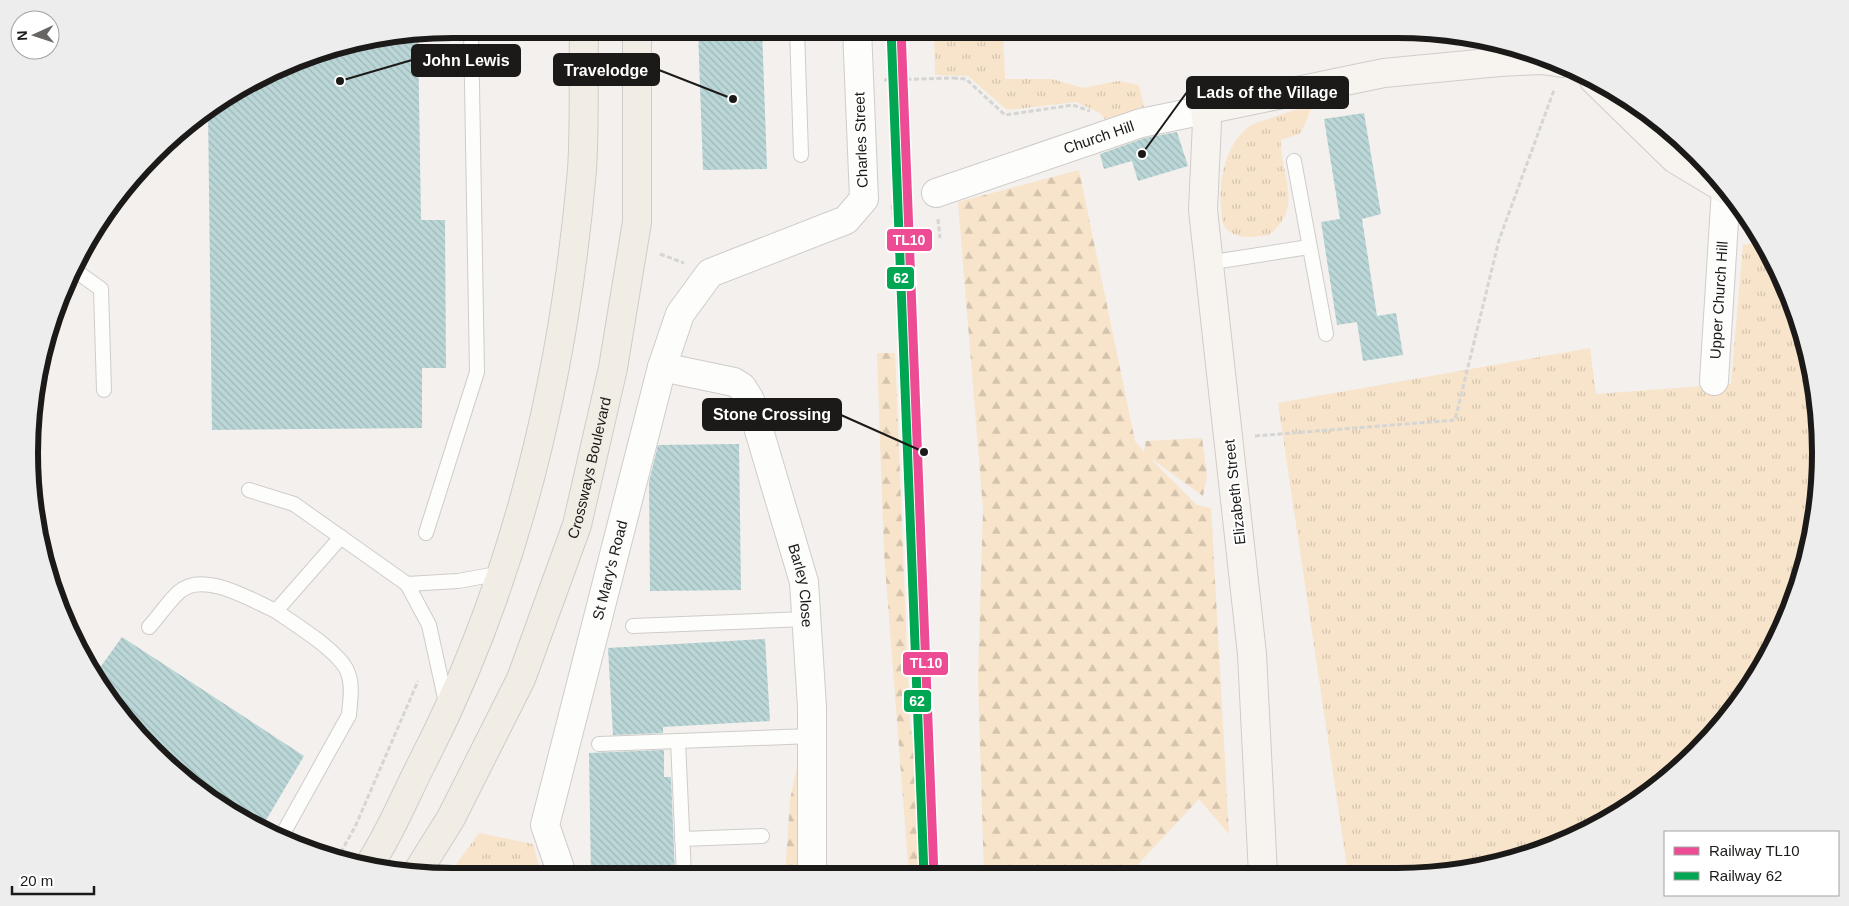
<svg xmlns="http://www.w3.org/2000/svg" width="1849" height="906" font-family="Arial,sans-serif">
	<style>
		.grass { fill: url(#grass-tufts) }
		.forest { fill: url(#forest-firs) }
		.building { fill: url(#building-back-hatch) }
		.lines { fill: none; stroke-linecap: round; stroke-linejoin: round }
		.lane-casing { stroke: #cfccca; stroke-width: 16 }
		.street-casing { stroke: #cfccca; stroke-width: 30 }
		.secondary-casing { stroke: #cfccca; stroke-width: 30 }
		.primary-casing { stroke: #ceccca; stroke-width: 30 }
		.path { stroke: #d5d5d4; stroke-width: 3; stroke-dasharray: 5 2.5; stroke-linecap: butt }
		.lane { stroke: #fdfdfc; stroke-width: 14 }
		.street { stroke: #fdfdfc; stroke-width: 28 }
		.secondary { stroke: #f7f4f0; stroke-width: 28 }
		.primary { stroke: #f1ede4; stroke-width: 28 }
		.path-bridge { stroke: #d5d5d4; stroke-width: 3; stroke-dasharray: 5 2.5; stroke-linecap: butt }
		.rail-1-casing { stroke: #fff; stroke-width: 12 }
		.rail-2-casing { stroke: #fff; stroke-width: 12 }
		.rail-1 { stroke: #ee4b95; stroke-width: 9 }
		.rail-2 { stroke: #00a651; stroke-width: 9 }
		.labels { text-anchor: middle; stroke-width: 4; stroke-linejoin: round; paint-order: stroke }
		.street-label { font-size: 15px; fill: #1c1a18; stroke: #fff }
		.rim { fill: none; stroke: #1c1a18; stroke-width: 6 }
		.leader { fill: none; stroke: #1c1a18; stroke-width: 2 }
		.callout-dot { fill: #1c1a18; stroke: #fff; stroke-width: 2 }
		.callout { fill: #1c1a18; stroke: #1c1a18; stroke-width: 2 }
		.callout-label { font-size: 16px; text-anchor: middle; font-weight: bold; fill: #fff }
		.line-badge { stroke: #fff; stroke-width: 2 }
		.badge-label { font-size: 14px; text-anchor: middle; font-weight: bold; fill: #fff }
	</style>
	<defs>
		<pattern id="grass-tufts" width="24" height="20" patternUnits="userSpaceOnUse" patternTransform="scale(1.25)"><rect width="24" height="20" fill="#f8e4ca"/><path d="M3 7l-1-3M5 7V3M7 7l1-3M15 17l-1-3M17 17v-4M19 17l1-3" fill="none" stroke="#d4c3ad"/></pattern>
		<pattern id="forest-firs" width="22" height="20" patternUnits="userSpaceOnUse" patternTransform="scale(1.25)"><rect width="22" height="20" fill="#f8e4ca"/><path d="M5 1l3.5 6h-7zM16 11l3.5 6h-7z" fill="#d4c3ad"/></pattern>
		<pattern id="building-back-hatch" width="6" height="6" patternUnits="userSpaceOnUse" patternTransform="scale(1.25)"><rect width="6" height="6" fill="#bad6d6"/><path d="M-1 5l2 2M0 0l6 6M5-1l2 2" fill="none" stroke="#9fb7b7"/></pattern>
	</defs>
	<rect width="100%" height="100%" fill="#f3f0ed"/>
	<g class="grass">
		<path d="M934,29H1003L1005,79H1052L1083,88L1118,81L1139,85L1145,112L1108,123L1100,113L1076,102L1007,110L968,76L935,75Z"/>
		<path d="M1313,104L1301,133L1281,140C1280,177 1305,206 1269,235C1252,237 1232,241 1223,224C1217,189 1221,145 1253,124Z"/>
		<path d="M1762,242L1788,291L1812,371L1820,453L1812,536L1788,616L1732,711L1654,789L1559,845L1452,874H1348L1278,403L1590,348L1596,394L1731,384L1743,245Z"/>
		<path d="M479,833L533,844L542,877H447Z"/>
	</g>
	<g class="forest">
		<path d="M1079,170L1135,441L1144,452L1146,441L1202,438L1207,475L1203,496L1149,457L1197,505L1211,508L1229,834L1199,799L1128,875H984L978,678L983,509L958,202Z"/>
		<path d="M877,353H895L910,724L920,781L926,876H909L884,553Z"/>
		<path d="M800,752L817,876H785L790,800Z"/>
	</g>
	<g class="building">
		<path d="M698,29H762L767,169L703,170Z"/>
		<path d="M418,35L421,220H445L446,368H422V428L212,430L208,109L316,51Z"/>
		<path d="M1364,113L1381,214L1362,219L1377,316L1396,313L1403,355L1363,361L1357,322L1337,325L1321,222L1340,219L1324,119Z"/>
		<path d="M1177,132L1188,166L1138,181L1132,161L1104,169L1100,154L1145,138Z"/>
		<path d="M739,444L741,590L650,591L649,482L658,445Z"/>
		<path d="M122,637L304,756L262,827L173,772L116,711L94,676Z"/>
		<path d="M765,639L770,721L663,727V733L613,735L608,648Z"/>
		<path d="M664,750V777H671L675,876L591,877L589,753Z"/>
	</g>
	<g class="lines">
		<defs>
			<g id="lane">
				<path d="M797,29L801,155"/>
				<path d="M1294,161L1326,334"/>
				<path d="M1207,263L1309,247"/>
				<path d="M73,269L101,289L104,390"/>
				<path d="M249,490L294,504L407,584L429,625L447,707"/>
				<path d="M426,533L477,372L471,29"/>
				<path d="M407,584L458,581L502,573"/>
				<path d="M633,626L806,619"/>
				<path d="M149,627C159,616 168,602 179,592C203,570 251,600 276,611"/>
				<path d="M678,741L684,876"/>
				<path d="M599,744L812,736"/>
				<path d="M280,839L349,715C350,702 353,686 348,673C341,652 294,624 276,611L341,537"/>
				<path d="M682,839L762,836"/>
			</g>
			<g id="street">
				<path id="s1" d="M936,193L1141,123L1205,110"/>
				<path id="s2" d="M662,367L734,382L742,387L750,400L804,582L812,707V876"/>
				<path id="s3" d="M1714,381L1726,189"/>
				<path id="s4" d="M563,877L545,825L662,367L680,314L710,273L846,220L864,199L857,29"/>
			</g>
			<g id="secondary">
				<path d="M1594,80L1675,159L1725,189"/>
				<path d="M1263,874L1252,654L1203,210L1207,122L1205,110L1384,73L1499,62L1542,60L1563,63"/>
			</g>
			<g id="primary">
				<path d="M367,868C388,838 405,796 422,763C517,579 564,375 582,170C585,123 583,75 584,29"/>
				<path id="s5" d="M416,874L451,818L521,679L577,525L613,368L637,222V29"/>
			</g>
		</defs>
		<use href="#lane" class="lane-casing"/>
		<use href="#street" class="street-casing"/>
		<use href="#secondary" class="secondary-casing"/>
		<use href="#primary" class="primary-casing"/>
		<g class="path">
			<path d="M892,29L893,179"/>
			<path d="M953,78L966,79L1005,115L1073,105L1090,111"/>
			<path d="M167,146H178"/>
			<path d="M892,205L896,237"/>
			<path d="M938,219L940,238"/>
			<path d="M660,254L684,263"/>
			<path d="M1255,436L1455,420L1499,240L1554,90"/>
			<path d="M337,859L355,827L418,681"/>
		</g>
		<use href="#lane" class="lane"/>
		<use href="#street" class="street"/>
		<use href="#secondary" class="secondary"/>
		<use href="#primary" class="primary"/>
		<path class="path-bridge" d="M884,80L953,78"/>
		<defs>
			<path id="rail-1" d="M901,29L934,875"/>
			<path id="rail-2" d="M891,29L924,875"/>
		</defs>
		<use href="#rail-1" class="rail-1-casing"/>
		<use href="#rail-2" class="rail-2-casing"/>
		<use href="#rail-1" class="rail-1"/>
		<use href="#rail-2" class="rail-2"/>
	</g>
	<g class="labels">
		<g class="street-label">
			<text dy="5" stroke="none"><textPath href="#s1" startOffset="172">Church Hill</textPath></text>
			<text transform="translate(861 140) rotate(-92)" y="5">Charles Street</text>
			<text dy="5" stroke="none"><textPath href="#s3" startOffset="81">Upper Church Hill</textPath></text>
			<text dy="5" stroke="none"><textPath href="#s5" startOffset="444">Crossways Boulevard</textPath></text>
			<text transform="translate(1235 492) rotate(-96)" y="5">Elizabeth Street</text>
			<text dy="5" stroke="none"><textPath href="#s4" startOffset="318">St Mary's Road</textPath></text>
			<text dy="5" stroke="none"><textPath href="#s2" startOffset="291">Barley Close</textPath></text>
		</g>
	</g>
	<path d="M0 0H1849V906H0ZM453 38H1397A415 415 0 0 1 1812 453V453A415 415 0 0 1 1397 868H453A415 415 0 0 1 38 453V453A415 415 0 0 1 453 38Z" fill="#ededed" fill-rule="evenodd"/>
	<path class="rim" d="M453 38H1397A415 415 0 0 1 1812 453V453A415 415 0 0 1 1397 868H453A415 415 0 0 1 38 453V453A415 415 0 0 1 453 38Z"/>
	<path class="leader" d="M340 81L412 60M733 99L659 70M1142 154L1187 92M924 452L841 415"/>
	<g class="callout-dot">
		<circle cx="340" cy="81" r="5"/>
		<circle cx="733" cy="99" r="5"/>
		<circle cx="1142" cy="154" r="5"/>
		<circle cx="924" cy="452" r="5"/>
	</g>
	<g class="callout">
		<rect x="412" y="45" width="108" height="31" rx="5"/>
		<rect x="554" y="54" width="105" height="31" rx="5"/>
		<rect x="1187" y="77" width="161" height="31" rx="5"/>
		<rect x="703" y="399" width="138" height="31" rx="5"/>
	</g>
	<g class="callout-label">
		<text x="466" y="66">John Lewis</text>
		<text x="606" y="76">Travelodge</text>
		<text x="1267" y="98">Lads of the Village</text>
		<text x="772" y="420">Stone Crossing</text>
	</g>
	<g class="line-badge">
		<rect x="886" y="228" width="47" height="24" rx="5" fill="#ee4b95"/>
		<rect x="886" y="266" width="29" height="24" rx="5" fill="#00a651"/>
		<rect x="902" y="651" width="47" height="25" rx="5" fill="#ee4b95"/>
		<rect x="903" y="689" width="29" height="24" rx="5" fill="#00a651"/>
	</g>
	<g class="badge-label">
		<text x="909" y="245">TL10</text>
		<text x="901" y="283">62</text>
		<text x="926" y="668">TL10</text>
		<text x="917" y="706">62</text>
	</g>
	<rect x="1664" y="831" width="175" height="65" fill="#ffffff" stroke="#a4a3a3"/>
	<rect x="1674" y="847" width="25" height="8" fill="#ee4b95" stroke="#a4a3a3"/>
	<text x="1709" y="856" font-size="15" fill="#1c1a18">Railway TL10</text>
	<rect x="1674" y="872" width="25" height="8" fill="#00a651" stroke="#a4a3a3"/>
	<text x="1709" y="881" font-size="15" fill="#1c1a18">Railway 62</text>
	<g transform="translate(35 35) rotate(267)"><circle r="24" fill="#ffffff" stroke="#a4a3a3"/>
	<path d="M0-4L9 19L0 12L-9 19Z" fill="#676563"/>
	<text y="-8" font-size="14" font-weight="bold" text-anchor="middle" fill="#1c1a18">N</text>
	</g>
	<path d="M12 886v8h82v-8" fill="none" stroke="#1c1a18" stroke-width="2.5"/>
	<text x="20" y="886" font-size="15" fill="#1c1a18" stroke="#ffffff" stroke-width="4" paint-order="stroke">20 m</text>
</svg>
